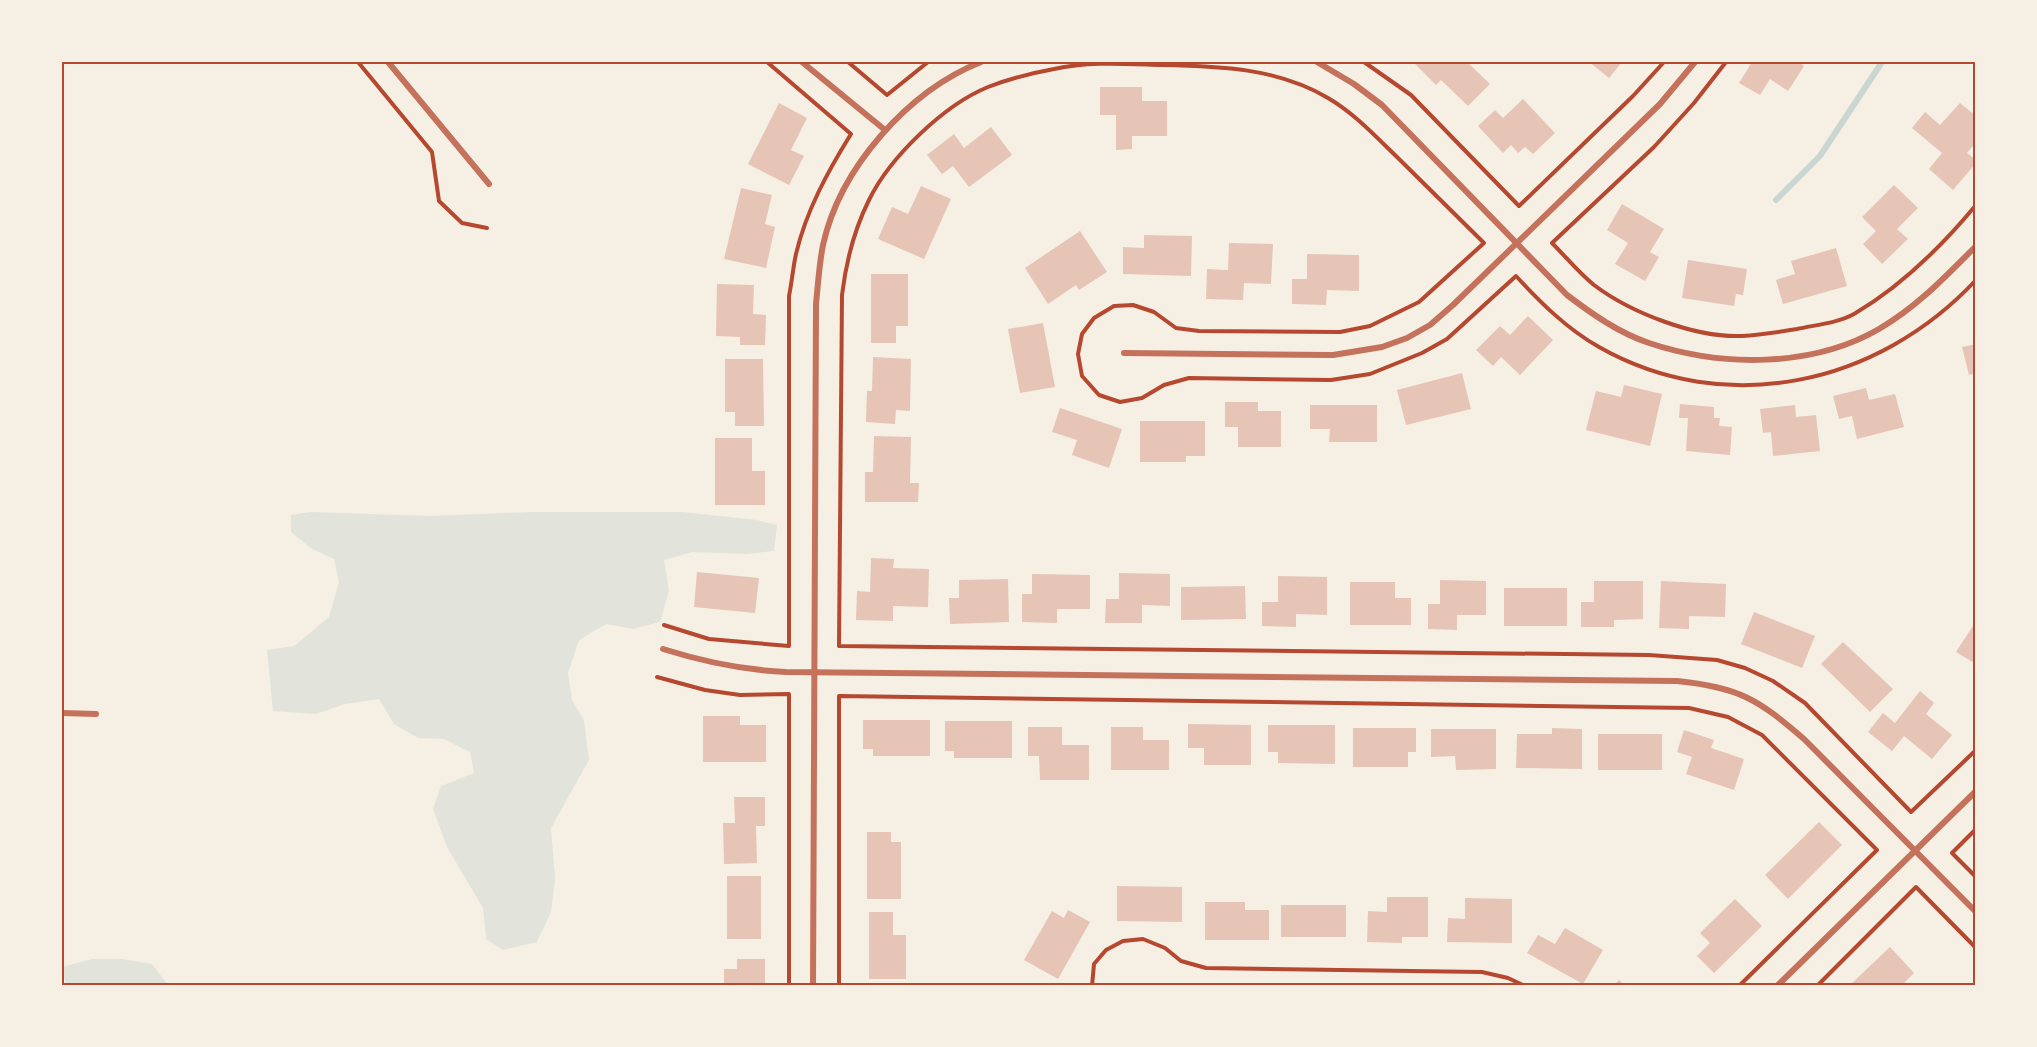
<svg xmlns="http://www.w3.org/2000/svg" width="2037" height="1047" font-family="Mulish,sans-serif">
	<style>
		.green { fill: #e2e4dc }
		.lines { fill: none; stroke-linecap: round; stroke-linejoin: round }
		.stream { stroke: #c9d6d2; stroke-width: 6 }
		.building { fill: #e6c5b7 }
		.path { stroke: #b5482f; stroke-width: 4 }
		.minor { stroke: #c5725c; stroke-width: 6 }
		.neatline { fill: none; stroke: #b5482f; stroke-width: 2 }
	</style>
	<rect width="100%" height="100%" fill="#f6efe4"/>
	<g class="green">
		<path d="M310,512L431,516L531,512H683L757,520L777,525L774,551L747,554L692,552L664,560L669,591L660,622L633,629L606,624L579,640L568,673L572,700L584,720L589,760L551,828L555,878L551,912L537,942L503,950L486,939L483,908L447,847L433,809L441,786L474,773L470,752L444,739L418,738L394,724L379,699L345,704L316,714L273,711L267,650L294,646L329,617L339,582L334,559L312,549L291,532V515Z"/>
		<path d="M92,959H123L152,964L168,985H66L62,967Z"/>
	</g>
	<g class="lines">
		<path class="stream" d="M1776,200L1820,156L1882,62"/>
	</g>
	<g class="building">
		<path d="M1416,62H1467L1490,84L1468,106L1441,80L1436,85L1414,63Z"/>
		<path d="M1589,62H1622L1609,78Z"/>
		<path d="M1752,62H1799L1804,66L1788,91L1770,79L1760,95L1739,83Z"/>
		<path d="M1100,87H1142V101H1167V136H1132V149L1116,150V115H1100Z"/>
		<path d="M1523,99L1555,133L1533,154L1525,147L1518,153L1511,145L1503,153L1478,126L1495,110L1503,118Z"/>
		<path d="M779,103L807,118L791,150L804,156L789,185L748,164Z"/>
		<path d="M1960,103L1976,116V142L1967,153L1976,160V163L1953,190L1929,169L1942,153L1912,128L1925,112L1940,125Z"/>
		<path d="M991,127L1012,155L969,187L953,166L942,174L927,155L954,134L964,148Z"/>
		<path d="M1894,185L1918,208L1897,229L1908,239L1882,264L1863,244L1876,231L1862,217Z"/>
		<path d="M921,186L951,199L924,259L878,239L892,207L908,214Z"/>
		<path d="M741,188L772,195L765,224L775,227L766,268L724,259Z"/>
		<path d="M1622,204L1664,229L1650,252L1659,257L1645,281L1615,264L1628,243L1607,230Z"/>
		<path d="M1080,231L1107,272L1079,290L1076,285L1048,304L1025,268Z"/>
		<path d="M1144,235L1192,236L1191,276L1123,274V247L1144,248Z"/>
		<path d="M1229,243L1273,244L1271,284L1244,283L1243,300L1206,299L1207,269L1228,270Z"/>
		<path d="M1836,248L1847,286L1783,304L1776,280L1795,274L1791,261Z"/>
		<path d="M1307,254L1359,255V291L1327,290L1326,305L1292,304V279H1307Z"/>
		<path d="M1688,260L1747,269L1743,295L1736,294L1734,306L1682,298Z"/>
		<path d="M871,274H908V326H896V343H871Z"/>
		<path d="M717,284L754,285L753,314L766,315L765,345H740V337L716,336Z"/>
		<path d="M1528,316L1553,340L1520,375L1501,357L1493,366L1476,350L1500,326L1510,335Z"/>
		<path d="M1043,323L1055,387L1020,393L1008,329Z"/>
		<path d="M1976,344V373L1969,375L1962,347Z"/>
		<path d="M873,357L911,359L910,411L896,410L895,424L866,422L867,391H872Z"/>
		<path d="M725,359H763L764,426H735V412H725Z"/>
		<path d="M1462,373L1471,409L1406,425L1397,390Z"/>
		<path d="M1624,385L1662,394L1650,446L1586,430L1596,391L1621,397Z"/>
		<path d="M1866,388L1869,400L1895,394L1904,427L1857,439L1852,416L1839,419L1833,396Z"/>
		<path d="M1225,402H1258V411H1281V447H1238V427H1225Z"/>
		<path d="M1680,404L1714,407V418H1720L1719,426L1732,427L1730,455L1686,451L1688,418H1679Z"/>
		<path d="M1310,405H1377V442H1329L1330,429H1310Z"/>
		<path d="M1795,405L1796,417L1816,415L1820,451L1773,456L1771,432L1763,433L1760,409Z"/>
		<path d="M1060,408L1122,429L1109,468L1072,455L1077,440L1052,432Z"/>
		<path d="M1140,421H1205V456H1186V462H1140Z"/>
		<path d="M874,436L911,437L910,483H919L918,502H865V472H873Z"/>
		<path d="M715,438H752V471H765V505H715Z"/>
		<path d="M871,558L894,559L893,568L929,569L928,607L893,606V621L856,620L857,591L870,592Z"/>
		<path d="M697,572L759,578L755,613L694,607Z"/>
		<path d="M1119,573L1170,574V606L1142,605V623H1105L1106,599H1119Z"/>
		<path d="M1032,574L1090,575V609H1057V623L1022,622V594H1032Z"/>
		<path d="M1278,576L1327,577V615L1296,614V627L1262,626V602H1278Z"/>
		<path d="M1008,579L1009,622L950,624L949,598H959V580Z"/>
		<path d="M1440,580L1486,581V615H1457V630L1428,629V604H1440Z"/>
		<path d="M1594,581H1643V619L1614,620V627H1581V602H1594Z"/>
		<path d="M1661,581L1726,584L1725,617L1689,616V629L1659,628Z"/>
		<path d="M1350,582H1395V598H1411V625H1350Z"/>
		<path d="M1245,586L1246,619L1181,620V587Z"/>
		<rect x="1504" y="588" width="63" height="38"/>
		<path d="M1754,612L1815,636L1802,668L1741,644Z"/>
		<path d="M1976,621V664L1956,652Z"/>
		<path d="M1843,642L1893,689L1870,712L1821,664Z"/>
		<path d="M1920,691L1934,703L1926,714L1952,735L1932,759L1904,736L1892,751L1868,732L1883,713L1895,723Z"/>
		<path d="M703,716H740V725H766V762H703Z"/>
		<path d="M863,720H930V756H873V749H863Z"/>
		<path d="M945,721H1012V758H954V751H945Z"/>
		<path d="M1188,724L1251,725V765H1204V748H1188Z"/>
		<path d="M1268,725H1335V764L1278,763V752H1268Z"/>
		<path d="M1028,727H1062V745H1089V780H1040L1039,756H1028Z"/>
		<path d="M1111,727H1143V740H1169V770H1111Z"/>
		<path d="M1353,728H1416V752H1408V767H1353Z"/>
		<path d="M1552,728L1582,729V769L1516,768L1517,734H1552Z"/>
		<path d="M1431,729H1496V769L1456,770L1455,756L1431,757Z"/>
		<path d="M1684,730L1714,740L1711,748L1744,759L1734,790L1686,774L1692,757L1677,752Z"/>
		<rect x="1598" y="734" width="64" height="36"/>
		<path d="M734,797H765V826H756L757,863L724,864L723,823H735Z"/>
		<path d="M1819,822L1842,845L1788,899L1765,875Z"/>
		<path d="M867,832H891V842H901V899H867Z"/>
		<rect x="727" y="876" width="34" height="63"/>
		<path d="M1117,886L1182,887V922L1117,921Z"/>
		<path d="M1387,897H1428V937H1402V943L1367,942L1368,911L1387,912Z"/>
		<path d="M1465,898L1512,899V943L1447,942L1448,918L1465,919Z"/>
		<path d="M1735,899L1762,926L1714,973L1697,956L1710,943L1700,933Z"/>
		<path d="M1205,902H1245V910H1269V940H1205Z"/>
		<rect x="1281" y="905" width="65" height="32"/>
		<path d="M1068,910L1090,922L1058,979L1024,960L1052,911L1064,918Z"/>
		<path d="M869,912H893V935H906V979H869Z"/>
		<path d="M1565,928L1603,950L1583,984L1527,953L1538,935L1555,944Z"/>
		<path d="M1890,947L1914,973L1901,986H1849Z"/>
		<path d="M737,959H765V986H724V969H737Z"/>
		<path d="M1619,980L1625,986H1613Z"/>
	</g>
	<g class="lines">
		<g class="path">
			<path d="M358,62L432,152L439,201L462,223L487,228"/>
			<path d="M848,62L887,95L928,62"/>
			<path d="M1364,62L1411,95L1519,206L1633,96L1664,62"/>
			<path d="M1726,62L1694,103L1654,147L1552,243C1566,257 1579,273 1594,285C1631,313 1696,338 1742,336C1760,335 1779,332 1797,329C1815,325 1838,323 1854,314C1900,287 1942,246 1976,205"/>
			<path d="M1976,280C1878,385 1726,419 1599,347C1567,329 1541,303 1516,276L1447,339L1422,353L1370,374L1331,380L1189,378L1164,385L1142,398L1120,402L1099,395L1082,376L1078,354L1082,334L1094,318L1114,306L1133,305L1154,312L1176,328L1199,331L1340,332L1370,326L1419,302L1484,243C1455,214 1426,186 1397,157C1376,137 1354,113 1328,98C1277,68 1220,66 1162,65C1127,64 1089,61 1054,69C1032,73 1009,79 988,87C944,105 890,157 869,200C854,230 846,262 842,295L839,646L1649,655L1717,660L1745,668L1773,681L1805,703L1911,812L1976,750"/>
			<path d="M664,625L709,639L789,646V296C792,282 793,267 796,254C806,211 828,171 851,134L767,62"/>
			<path d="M657,677L705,690L740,695L789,694V986"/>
			<path d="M1976,829L1952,853L1976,877"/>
			<path d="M839,986V696L1689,708L1728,717L1762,735L1877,850L1739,986"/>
			<path d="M1092,986L1094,964L1106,950L1123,941L1143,939L1165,948L1181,961L1206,968L1482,972L1508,978L1525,986"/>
			<path d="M1817,986L1916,887L1976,948"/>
		</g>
		<g class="minor">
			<path d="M388,62L489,184"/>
			<path d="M802,62L885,130"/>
			<path d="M1317,62L1354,84L1382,105L1567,295C1592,314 1619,333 1649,343C1721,367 1812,368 1879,329C1917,307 1945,277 1976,246"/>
			<path d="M1124,353L1333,355L1382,347L1407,338L1430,325L1453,305L1660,104L1695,62"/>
			<path d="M663,649C704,662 743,670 786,672L1677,681C1738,687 1758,699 1804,739L1976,912"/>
			<path d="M62,713L96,714"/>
			<path d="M813,986L816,304C818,285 819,265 823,245C840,168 908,91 981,62"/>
			<path d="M1777,986L1976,791"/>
		</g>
	</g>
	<rect width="2037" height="1047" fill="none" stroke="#f6efe4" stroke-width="126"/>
	<rect x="63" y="63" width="1911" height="921" class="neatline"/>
</svg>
